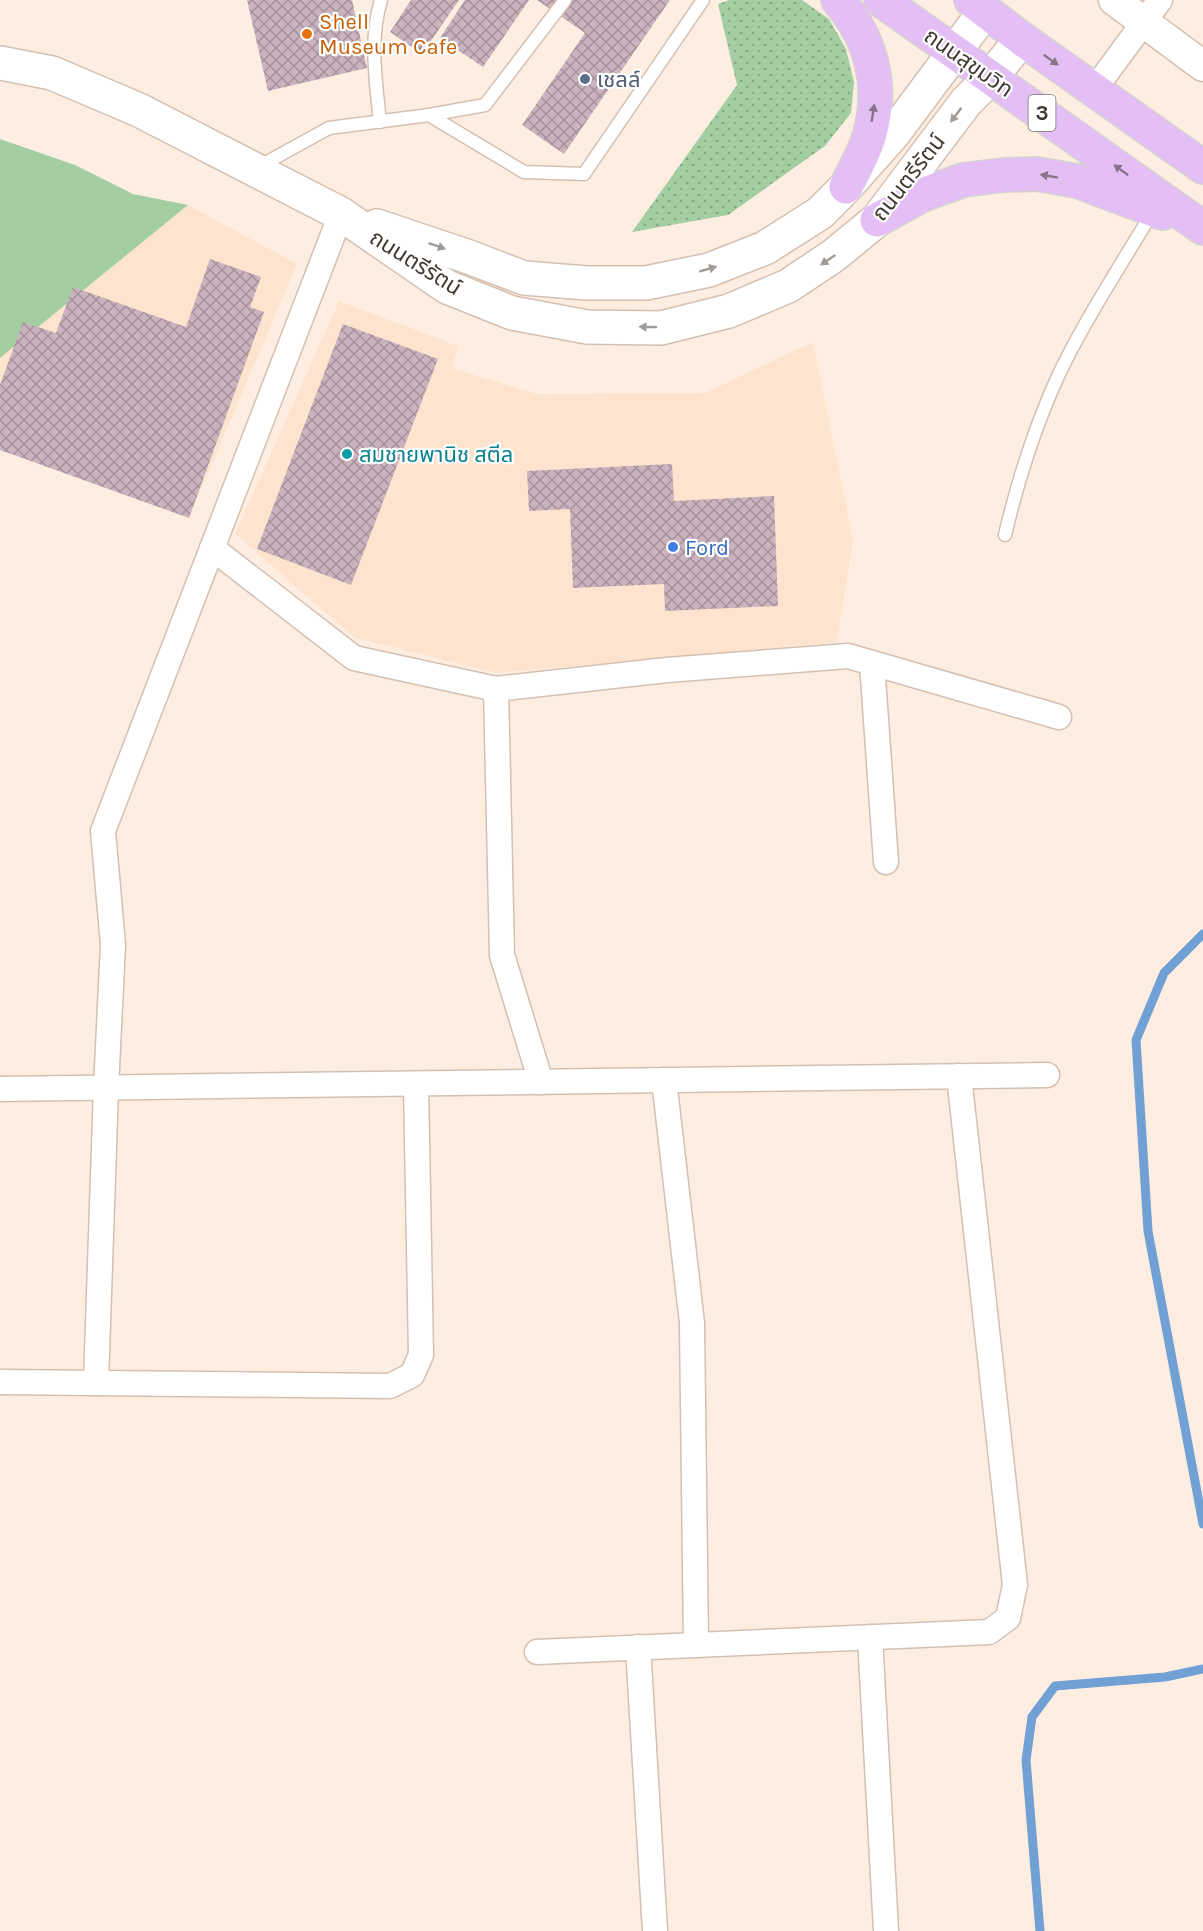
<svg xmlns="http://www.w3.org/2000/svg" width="1203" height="1931" font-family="Karla,'Noto Sans Thai',sans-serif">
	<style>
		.built { fill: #fee4cf }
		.grass { fill: url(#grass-dots) }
		.garden { fill: #a2cea2 }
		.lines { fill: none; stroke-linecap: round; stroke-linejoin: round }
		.stream { stroke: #71a0d4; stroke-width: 9 }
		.building { fill: url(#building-cross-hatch) }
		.service-casing { stroke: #d4c0b1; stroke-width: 15 }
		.minor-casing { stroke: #d4c0b1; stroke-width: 27 }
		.tertiary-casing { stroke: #d4c0b1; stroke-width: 33 }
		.secondary-casing { stroke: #d4c0b1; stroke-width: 36 }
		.trunk-casing { stroke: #d5d3d2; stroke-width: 36 }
		.service { stroke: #fff; stroke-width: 12 }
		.minor { stroke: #fff; stroke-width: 24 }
		.tertiary { stroke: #fff; stroke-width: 30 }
		.secondary { stroke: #fff; stroke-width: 33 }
		.trunk { stroke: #e4bff6; stroke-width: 33 }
		.oneway { fill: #89748a }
		.oneway2 { fill: #9f9b98 }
		.food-dot { fill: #e8710a; stroke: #fff; stroke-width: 2 }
		.service-dot { fill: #5c6f8a; stroke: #fff; stroke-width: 2 }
		.culture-dot { fill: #0f9aa8; stroke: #fff; stroke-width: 2 }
		.shop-dot { fill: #3f7fe0; stroke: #fff; stroke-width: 2 }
		.labels { text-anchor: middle; stroke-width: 4.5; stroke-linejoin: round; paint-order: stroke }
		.shield { fill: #fff; stroke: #79736f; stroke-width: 1.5 }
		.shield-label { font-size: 21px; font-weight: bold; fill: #3f3731 }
		.food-label { font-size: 22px; fill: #c56008; stroke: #fff; text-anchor: start }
		.street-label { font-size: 22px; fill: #3f3731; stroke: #fff }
		.service-label { font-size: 22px; fill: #4e5e75; stroke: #fff; text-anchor: start }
		.culture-label { font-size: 22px; fill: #0d838f; stroke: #fff; text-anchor: start }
		.shop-label { font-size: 22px; fill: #366cbe; stroke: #fff; text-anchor: start }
	</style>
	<defs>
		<pattern id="grass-dots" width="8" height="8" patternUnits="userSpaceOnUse" patternTransform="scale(1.5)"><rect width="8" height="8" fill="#a2cea2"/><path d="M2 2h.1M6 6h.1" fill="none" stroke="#85a885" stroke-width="1.8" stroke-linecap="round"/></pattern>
		<pattern id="building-cross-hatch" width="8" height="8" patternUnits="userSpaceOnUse" patternTransform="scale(1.5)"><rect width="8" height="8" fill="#cab3be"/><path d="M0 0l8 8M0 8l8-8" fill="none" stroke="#a5929b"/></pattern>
	</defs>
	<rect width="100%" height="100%" fill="#feeee2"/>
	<g class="built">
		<path d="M188,205L297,264L189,518L0,438V358Z"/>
		<path d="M339,301L458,346L452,368L537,394L705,393L813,342L853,540L837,642L496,673L355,638L235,534Z"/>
	</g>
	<path class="grass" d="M729,0H802L829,19L846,49L854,82L851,113L825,146L728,215L632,232L737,85L718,4Z"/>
	<path class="garden" d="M0,139L75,165L133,194L188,205L0,358Z"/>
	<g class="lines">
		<g class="stream">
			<path d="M1203,934L1164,973L1136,1040L1148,1231L1203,1524"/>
			<path d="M1040,1931L1026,1760L1032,1717L1055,1686L1165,1677L1203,1669"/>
		</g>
	</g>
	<g class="building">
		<path d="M247,0H352L367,68L268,91Z"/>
		<path d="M411,0H459L422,54L390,32Z"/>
		<path d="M465,0H529L483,67L440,38Z"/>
		<path d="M537,0H670L564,154L522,125L585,33Z"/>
		<path d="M210,259L261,277L250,307L264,312L189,518L0,450V385L23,322L56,333L73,287L186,327Z"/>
		<path d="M343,324L438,359L351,585L257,549Z"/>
		<path d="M672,464L674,501L774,496L778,606L665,611L664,584L573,588L570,509L529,511L527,471Z"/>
	</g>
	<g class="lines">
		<defs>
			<g id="service">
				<path d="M429,115L524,172L584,174L703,0"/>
				<path d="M380,122C376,82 369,39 381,0"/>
				<path d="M258,167L329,128L429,115L485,105L565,0"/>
				<path d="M1005,535C1018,480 1035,426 1059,374C1086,318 1121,265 1153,211"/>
			</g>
			<g id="minor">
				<path d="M1094,90L1160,0"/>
				<path d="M212,548L354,658L496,689L667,670L848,656L1059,717"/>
				<path d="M872,663L886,862"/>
				<path d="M496,689L502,955L541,1082"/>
				<path d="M664,1080L692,1323L696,1644"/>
				<path d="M0,1089L1047,1075"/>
				<path d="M0,1382L390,1386L412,1375L421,1355L416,1084"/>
				<path d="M96,1383L106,1088L113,945L103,831L341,214"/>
				<path d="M870,1637L886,1931"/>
				<path d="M638,1647L655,1931"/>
				<path d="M537,1652L989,1632L1008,1618L1015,1585L959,1076"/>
			</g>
			<path id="tertiary" d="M1114,0L1203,66"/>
			<g id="secondary">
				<path d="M0,63L52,73L139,110L341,214L447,287L512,313L587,327L661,328L729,311L788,286L833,256L877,220L966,102L991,77L1022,39"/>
				<path d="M377,226L469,257L524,278L587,283H646L709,270L765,248L820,213L846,187L894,133L985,11"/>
			</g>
			<g id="trunk">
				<path d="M838,0C872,39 884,87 869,137C864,154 854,171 846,187"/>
				<path d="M881,0L1203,228"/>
				<path d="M971,0L1022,39L1203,167"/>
				<path d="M877,220L922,195L963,180L1004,175L1037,174L1077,181L1162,213"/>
			</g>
		</defs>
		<use href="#service" class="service-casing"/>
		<use href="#minor" class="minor-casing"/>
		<use href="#tertiary" class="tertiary-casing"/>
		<use href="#secondary" class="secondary-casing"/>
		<use href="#trunk" class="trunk-casing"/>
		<use href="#service" class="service"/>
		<use href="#minor" class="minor"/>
		<use href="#tertiary" class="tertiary"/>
		<use href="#secondary" class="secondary"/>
		<use href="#trunk" class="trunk"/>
	</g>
	<defs><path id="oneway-solid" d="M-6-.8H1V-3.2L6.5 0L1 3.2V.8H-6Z" transform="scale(1.5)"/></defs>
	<g class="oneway">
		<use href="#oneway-solid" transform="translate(1051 60) rotate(35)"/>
		<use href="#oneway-solid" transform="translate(873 113) rotate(-81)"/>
		<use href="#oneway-solid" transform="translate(1121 170) rotate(-144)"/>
		<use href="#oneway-solid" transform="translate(1049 176) rotate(-170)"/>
	</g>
	<g class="oneway2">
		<use href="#oneway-solid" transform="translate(956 115) rotate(127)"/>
		<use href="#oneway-solid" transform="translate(437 246) rotate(19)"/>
		<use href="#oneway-solid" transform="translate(828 260) rotate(146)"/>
		<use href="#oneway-solid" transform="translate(708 269) rotate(-16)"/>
		<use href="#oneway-solid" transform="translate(648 327) rotate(-179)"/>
	</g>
	<circle class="food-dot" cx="307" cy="34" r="6"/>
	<circle class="service-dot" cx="585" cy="79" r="6"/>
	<circle class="culture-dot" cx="347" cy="454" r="6"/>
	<circle class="shop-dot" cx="673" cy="547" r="6"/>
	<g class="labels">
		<rect class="shield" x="1028.5" y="95" width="27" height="36" rx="4.5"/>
		<g class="shield-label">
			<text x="1042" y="120">3</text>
		</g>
		<g class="food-label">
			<text x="319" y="29">Shell<tspan x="319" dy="25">Museum Cafe</tspan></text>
		</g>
		<g class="street-label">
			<text transform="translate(969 62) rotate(35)" y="8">ถนนสุขุมวิท</text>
			<text transform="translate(908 177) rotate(-52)" y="8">ถนนตรีรัตน์</text>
			<text transform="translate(416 262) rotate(32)" y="8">ถนนตรีรัตน์</text>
		</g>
		<g class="service-label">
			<text x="597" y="87">เชลล์</text>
		</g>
		<g class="culture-label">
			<text x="359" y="462">สมชายพานิช สตีล</text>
		</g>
		<g class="shop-label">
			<text x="685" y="555">Ford</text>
		</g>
	</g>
</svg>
